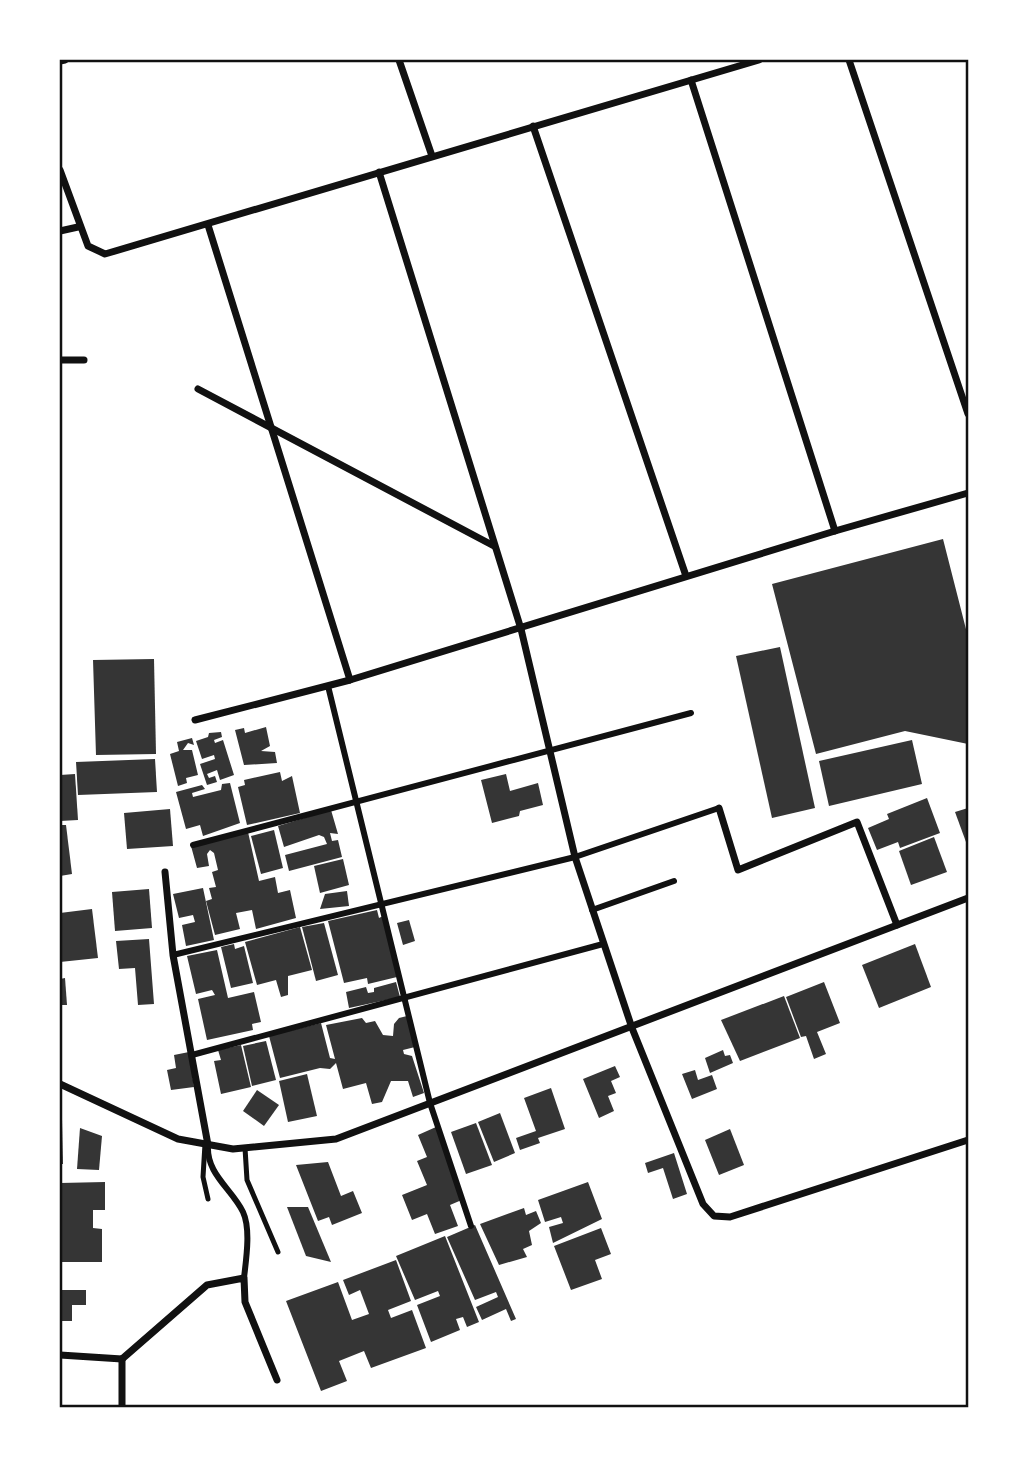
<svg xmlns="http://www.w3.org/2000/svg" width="1028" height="1467" font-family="'Open Sans',sans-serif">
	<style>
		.building { fill: #353535 }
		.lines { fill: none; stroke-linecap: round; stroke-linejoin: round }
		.service { stroke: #111; stroke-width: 5 }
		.pedestrian { stroke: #111; stroke-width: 6 }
		.minor { stroke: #111; stroke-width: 7 }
		.neatline { fill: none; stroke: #111; stroke-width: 2.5 }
	</style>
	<rect width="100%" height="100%" fill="#fff"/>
	<g class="building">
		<path d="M943,539L968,637V744L905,731L816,754L772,584Z"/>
		<path d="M780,647L815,808L772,818L736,656Z"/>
		<path d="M154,659L156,754L96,755L93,660Z"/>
		<path d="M266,727L270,746L261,751L275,752L277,763L244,765L235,730L244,728L245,733Z"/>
		<path d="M221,732L222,737L214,740L215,743L223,740L234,775L220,780L217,770L207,774L209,778L215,776L217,782L207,785L200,764L215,759L214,755L202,759L196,741L208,737L209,733Z"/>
		<path d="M192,738L194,745L188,743L183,750H192L198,775L186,778L187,783L178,786L170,754L179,751L177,742Z"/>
		<path d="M912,740L922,784L829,806L819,761Z"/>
		<path d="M155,759L157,792L78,795L76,762Z"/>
		<path d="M280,772L282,781L292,776L300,813L247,825L238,787L245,785L244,780Z"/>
		<path d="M75,774L78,820L60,821V775Z"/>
		<path d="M506,774L510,791L538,783L543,805L520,811L519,816L492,823L481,780Z"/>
		<path d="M230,783L240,823L203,836L200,825L186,829L176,792L202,785L205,789L192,793L193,797L221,790L222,784Z"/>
		<path d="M927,798L940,833L900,848L898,842L877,850L868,828L889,819L887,814Z"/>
		<path d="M968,808V841L966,842L955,812Z"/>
		<path d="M170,809L173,846L127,849L124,813Z"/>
		<path d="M331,810L338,834L330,833L332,841L338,840L342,857L289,871L285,855L327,844L324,837L319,835L284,847L278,826Z"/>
		<path d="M60,825H66L72,874L60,876Z"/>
		<path d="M274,830L283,868L261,874L251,836Z"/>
		<path d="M248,832L259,881L275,877L278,893L290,890L296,918L256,929L252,910L236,913L240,929L215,935L206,901L212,899L209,888L216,887L212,872L218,870L214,853L210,850L207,854L209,866L197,868L191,846Z"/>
		<path d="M934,837L947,872L911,885L899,851Z"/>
		<path d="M343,859L349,885L320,893L314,866Z"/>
		<path d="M203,888L214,940L186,946L182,925L195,922L193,915L179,918L173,894Z"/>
		<path d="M149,889L152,928L115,931L112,892Z"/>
		<path d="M347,891L349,906L320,909L325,894Z"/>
		<path d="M92,909L98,958L60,962V913Z"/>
		<path d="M377,910L379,918L383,916L397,977L368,984L367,978L344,983L328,921Z"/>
		<path d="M409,920L415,941L403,945L397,923Z"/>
		<path d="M324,923L338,975L316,981L302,927Z"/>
		<path d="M300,927L312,970L288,976V995L281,997L276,980L257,985L245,942Z"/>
		<path d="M149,939L154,1004L138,1005L135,968L119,969L116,941Z"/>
		<path d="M234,944L235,949L244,946L253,983L231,988L221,947Z"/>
		<path d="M915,944L931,987L879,1008L862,965Z"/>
		<path d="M217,950L228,998L254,992L261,1022L252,1024L253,1030L207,1040L198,999L215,995L212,990L196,994L187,956Z"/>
		<path d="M65,978L67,1005H60V979Z"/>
		<path d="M396,982L400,997L349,1008L346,992L366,987L368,993L374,992V988Z"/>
		<path d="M824,982L840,1023L817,1032L826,1054L814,1059L806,1036L801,1037L786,997Z"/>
		<path d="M784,996L800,1038L740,1061L721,1020Z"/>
		<path d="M407,1016L415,1047L403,1050L404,1054L412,1056L424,1093L413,1097L408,1081H391L382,1102L372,1104L366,1083L343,1089L336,1063L330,1069L320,1068L280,1078L269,1036L321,1023L330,1058L335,1059L326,1025L362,1018L366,1023L375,1021L383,1035L393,1036L394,1024L399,1018Z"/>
		<path d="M266,1041L276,1080L252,1086L243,1046Z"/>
		<path d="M241,1045L251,1087L221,1094L214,1061L221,1060L218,1050Z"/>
		<path d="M723,1050L725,1056L730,1055L733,1063L710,1073L705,1058Z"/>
		<path d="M189,1052L194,1087L171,1090L167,1070L176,1068L174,1055Z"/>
		<path d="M615,1066L620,1077L611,1081L616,1093L608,1096L614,1111L599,1118L583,1079Z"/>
		<path d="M695,1070L698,1080L712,1075L717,1089L692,1099L682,1074Z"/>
		<path d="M307,1074L317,1116L288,1122L279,1081Z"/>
		<path d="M551,1088L565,1129L538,1138L540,1143L520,1150L516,1138L536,1131L524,1098Z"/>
		<path d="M257,1090L279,1105L264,1126L243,1111Z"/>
		<path d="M500,1113L515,1153L494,1162L478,1122Z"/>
		<path d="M60,1119H62L63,1164H60Z"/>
		<path d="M476,1123L492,1165L466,1174L451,1132Z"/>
		<path d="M436,1127L464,1199L450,1205L458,1226L435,1234L427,1214L412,1220L402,1195L427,1185L417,1161L427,1157L418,1135Z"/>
		<path d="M80,1128L102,1136L99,1170L77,1169Z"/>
		<path d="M730,1129L744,1165L719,1175L705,1140Z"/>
		<path d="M674,1153L687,1194L673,1199L663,1168L648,1173L645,1163Z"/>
		<path d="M328,1162L341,1196L353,1191L362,1213L332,1225L329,1217L318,1221L296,1165Z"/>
		<path d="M105,1182V1210H93V1228L102,1229V1262H60V1183Z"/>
		<path d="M588,1182L602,1219L553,1243L549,1227L563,1223L561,1217L545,1222L538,1200Z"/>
		<path d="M287,1207H308L331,1262L306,1256Z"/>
		<path d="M524,1208L526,1215L536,1211L541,1223L529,1231L532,1245L523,1249L527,1257L499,1265L480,1224Z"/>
		<path d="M475,1225L516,1319L511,1321L506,1309L482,1320L476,1307L498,1297L496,1292L475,1300L447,1237Z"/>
		<path d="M601,1228L611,1254L595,1260L602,1279L571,1290L554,1246Z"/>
		<path d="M445,1236L479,1322L467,1327L463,1317L456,1319L460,1330L431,1342L417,1305L440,1296L438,1291L415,1300L396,1256Z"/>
		<path d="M396,1260L411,1301L388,1310L391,1318L412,1310L426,1348L371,1368L364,1351L339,1361L347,1381L321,1391L286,1301L338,1282L352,1320L369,1314L360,1290L349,1295L343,1280Z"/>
		<path d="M60,1290H86V1305H72V1321H60Z"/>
	</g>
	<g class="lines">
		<g class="service">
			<path d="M205,1144L203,1177L208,1199"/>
			<path d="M245,1148L247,1180L278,1252"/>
		</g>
		<g class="pedestrian">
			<path d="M328,686L430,1103L471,1226"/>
			<path d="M193,845L691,713"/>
			<path d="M592,910L674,881"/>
			<path d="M173,955L575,857L719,808"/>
			<path d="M192,1055L603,944"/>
			<path d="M208,1145C206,1174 232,1189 243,1212C251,1229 246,1260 244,1278"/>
		</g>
		<g class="minor">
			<path d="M399,60L432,156"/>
			<path d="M849,60L968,414"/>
			<path d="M60,61L65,60"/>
			<path d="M691,80L835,531"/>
			<path d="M533,126L686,576"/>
			<path d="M60,170L88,246L105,254L759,60"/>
			<path d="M379,172L521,629L575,857L632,1028L703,1204L714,1216L730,1217L968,1140"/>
			<path d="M208,225L350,680"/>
			<path d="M60,231L78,227"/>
			<path d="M60,360H84"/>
			<path d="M198,389L494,546"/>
			<path d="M195,720L350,680L835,531L968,493"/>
			<path d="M719,808L738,870L857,822L897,925"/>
			<path d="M165,872L173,955L208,1145"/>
			<path d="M60,1084L178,1139L233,1149L336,1139L968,898"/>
			<path d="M60,1355L122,1359"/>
			<path d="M122,1359L207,1285L244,1278L245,1302L277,1380"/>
			<path d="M122,1359V1408"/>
		</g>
	</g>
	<rect width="1028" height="1467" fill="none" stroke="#ffffff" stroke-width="122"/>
	<rect x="61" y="61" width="906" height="1345" class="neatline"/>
</svg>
